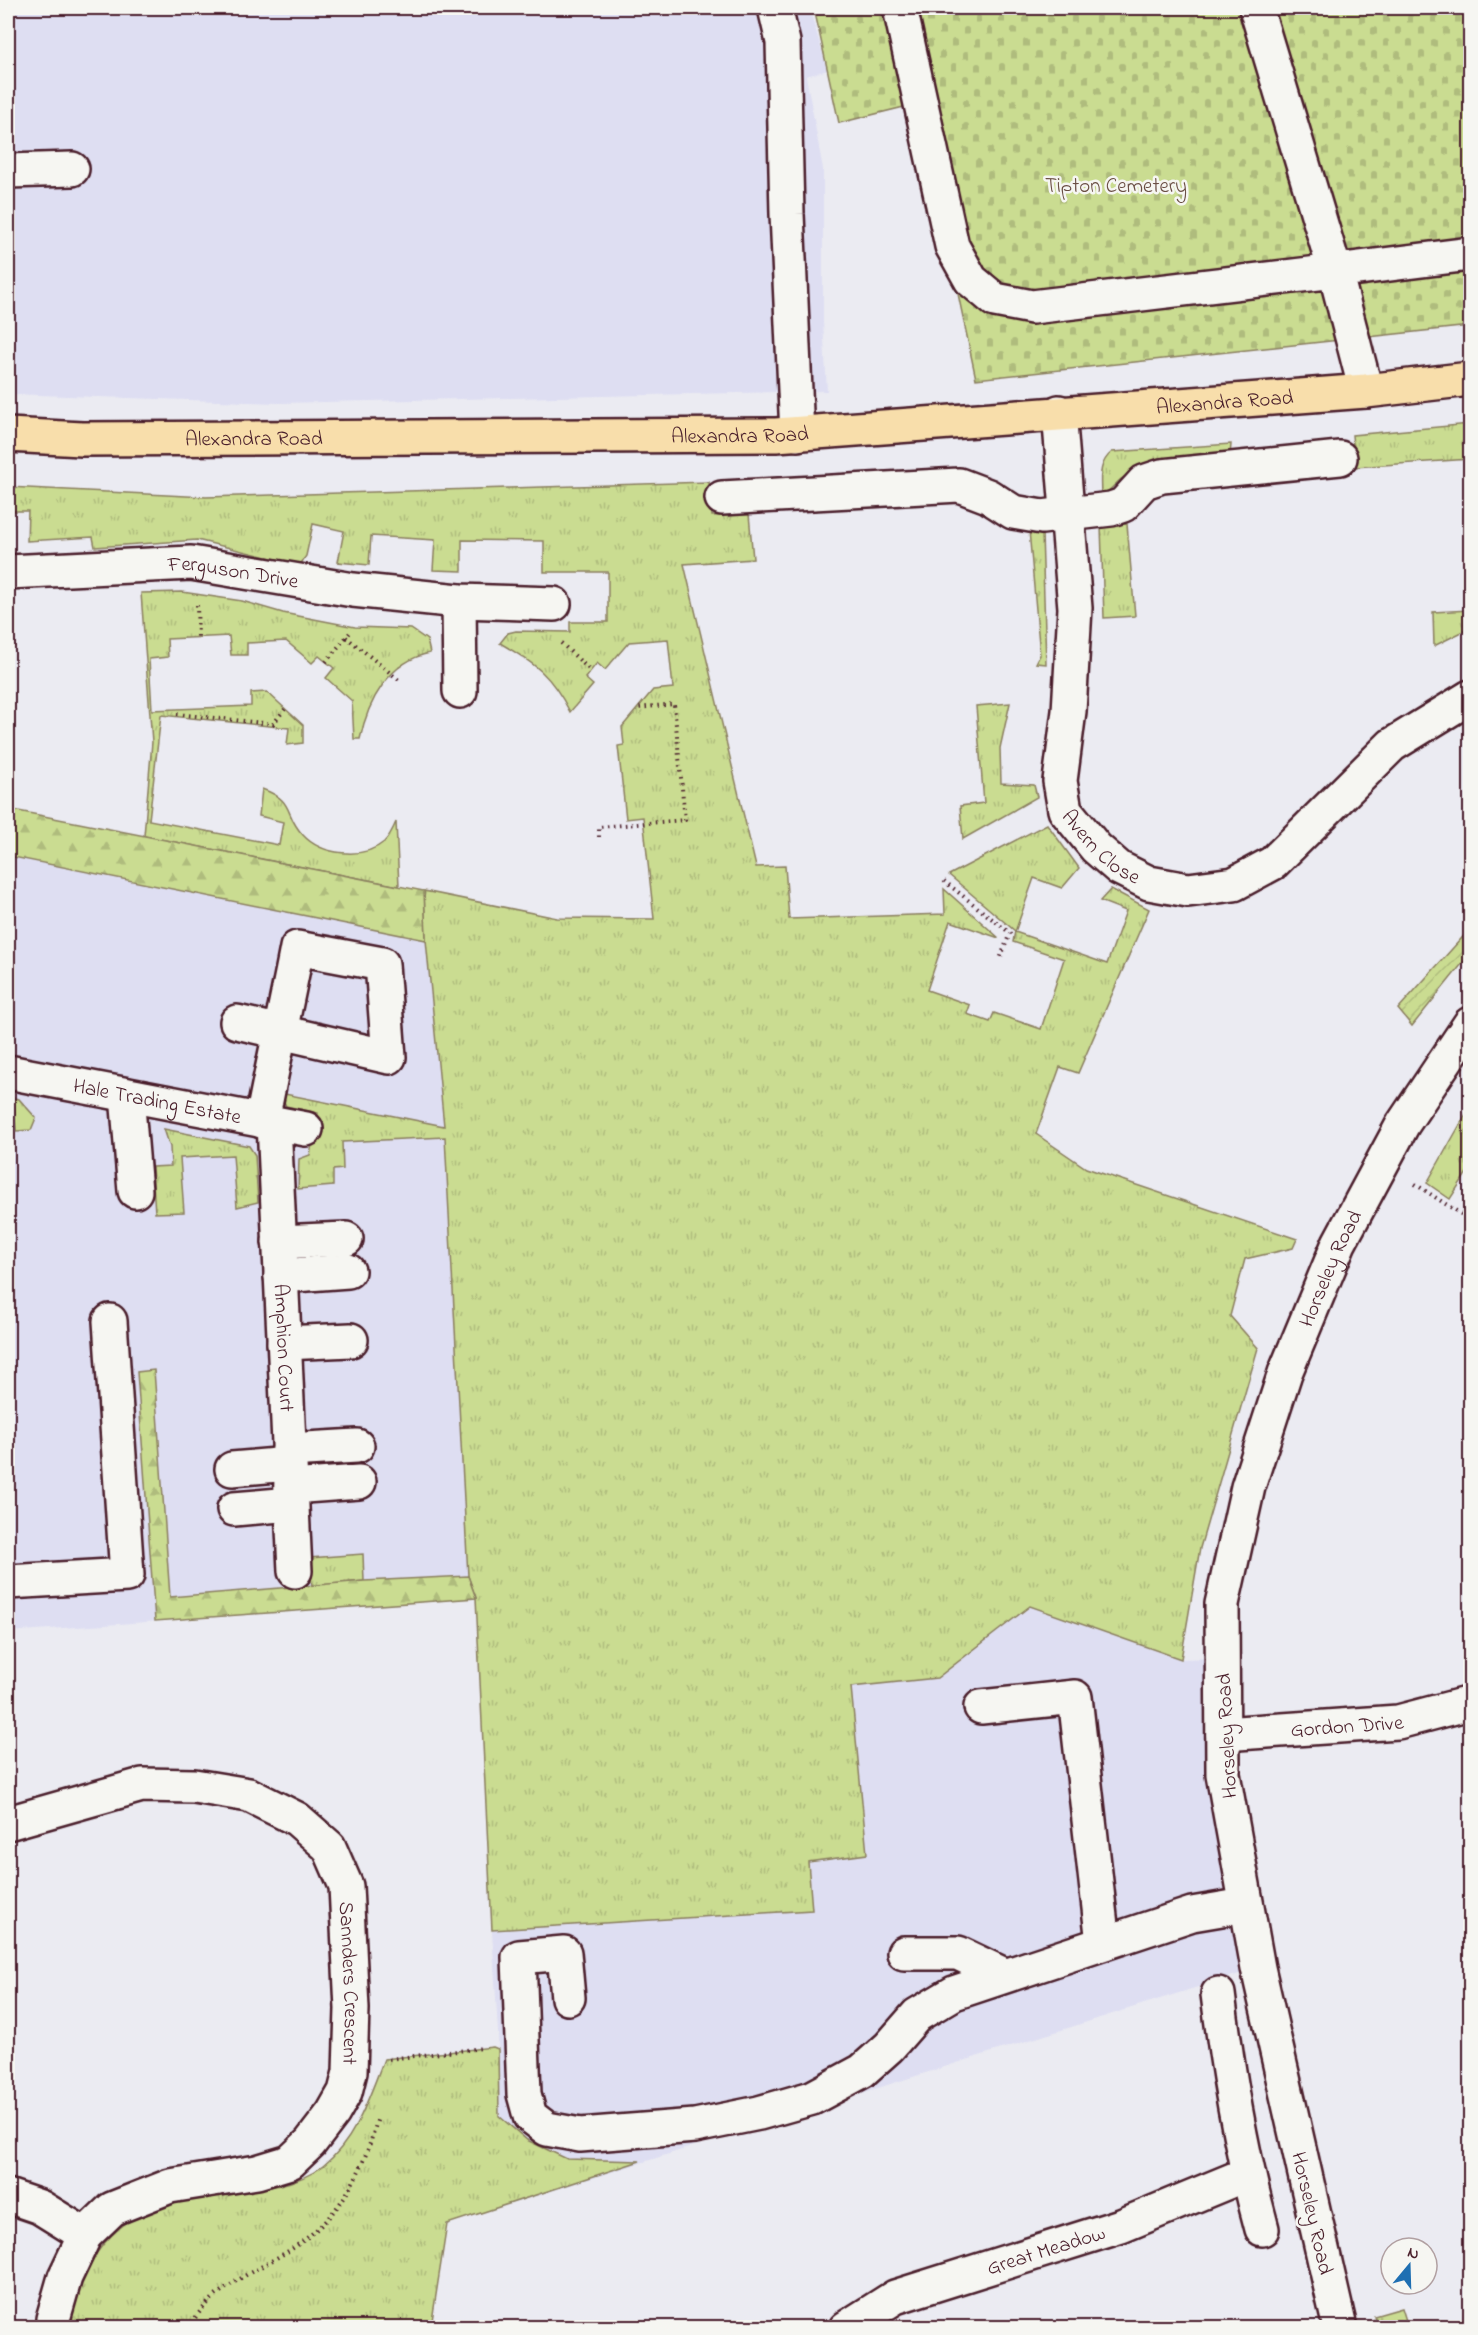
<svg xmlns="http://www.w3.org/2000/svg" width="1478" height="2335" font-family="'Indie Flower',sans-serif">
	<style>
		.built { fill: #dedef2 }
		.grass { fill: url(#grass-tufts); stroke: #8a7e5e; stroke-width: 1.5 }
		.forest { fill: url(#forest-firs); stroke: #8a7e5e; stroke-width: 1.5 }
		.cemetery { fill: url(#cemetery-stones); stroke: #8a7e5e; stroke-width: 1.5 }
		.garden { fill: url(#garden-furrows); stroke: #8a7e5e; stroke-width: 1.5 }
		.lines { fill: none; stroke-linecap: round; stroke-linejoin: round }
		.minor-casing { stroke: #4a1f2b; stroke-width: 38 }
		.major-casing { stroke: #4a1f2b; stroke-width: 38 }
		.path { stroke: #4a1f2b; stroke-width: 4; stroke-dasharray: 1.5 4.5; stroke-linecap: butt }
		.minor { stroke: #f6f6f2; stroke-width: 33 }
		.major { stroke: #f8deab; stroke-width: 33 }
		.labels { text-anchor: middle; stroke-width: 5; stroke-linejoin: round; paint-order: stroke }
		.park-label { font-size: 21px; fill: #6a4e44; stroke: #f6f6f2 }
		.street-label { font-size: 21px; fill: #4a1f2b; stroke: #f6f6f2 }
	</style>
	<defs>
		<pattern id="grass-tufts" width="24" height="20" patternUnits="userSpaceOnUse" patternTransform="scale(1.5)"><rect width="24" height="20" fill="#cadc91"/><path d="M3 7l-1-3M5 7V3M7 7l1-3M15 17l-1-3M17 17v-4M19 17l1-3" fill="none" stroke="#afbc7d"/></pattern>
		<pattern id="forest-firs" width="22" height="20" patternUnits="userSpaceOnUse" patternTransform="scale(1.5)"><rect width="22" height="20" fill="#cadc91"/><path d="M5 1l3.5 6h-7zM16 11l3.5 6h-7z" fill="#afbc7d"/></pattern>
		<pattern id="cemetery-stones" width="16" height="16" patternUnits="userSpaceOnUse" patternTransform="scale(1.5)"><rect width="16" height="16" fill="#cadc91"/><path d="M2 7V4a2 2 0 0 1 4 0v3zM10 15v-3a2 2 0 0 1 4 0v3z" fill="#afbc7d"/></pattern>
		<pattern id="garden-furrows" width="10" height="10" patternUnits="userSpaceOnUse" patternTransform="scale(1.5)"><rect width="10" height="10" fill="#cadc91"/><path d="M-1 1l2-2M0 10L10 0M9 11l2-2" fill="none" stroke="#afbc7d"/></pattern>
	</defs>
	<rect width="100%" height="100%" fill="#ebebf2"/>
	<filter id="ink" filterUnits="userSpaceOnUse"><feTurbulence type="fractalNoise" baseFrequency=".0167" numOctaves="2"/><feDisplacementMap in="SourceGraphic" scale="12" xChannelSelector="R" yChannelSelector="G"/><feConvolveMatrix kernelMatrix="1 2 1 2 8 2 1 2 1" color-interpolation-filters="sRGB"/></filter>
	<g filter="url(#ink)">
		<g class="built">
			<path d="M8,8H809L828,70L806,76L823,169V322L827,391L280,403L8,394Z"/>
			<path d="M8,809L424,891L426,940L445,1137L468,1576L476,1598L8,1632Z"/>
			<path d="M1031,1606L1181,1659L1223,1658L1258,1968L447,2224L500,2153L498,2032L492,1930L812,1910L808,1862L867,1853L851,1687L937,1678Z"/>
		</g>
		<g class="grass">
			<path d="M1470,424V459L1355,467L1352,435Z"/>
			<path d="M1231,444L1230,456L1140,468L1121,479L1101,498C1101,480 1097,464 1112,452Z"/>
			<path d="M709,482L712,516L749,514L753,559L684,564L756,867L785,866L789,919L945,914L944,889L999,938L950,921L927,990L970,1005L967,1014L990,1022L994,1013L1041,1029L1064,959L1013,942L1015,931L949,875L1047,824L1079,868L1062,888L1034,878L1015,932L1107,964L1126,911L1100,901L1111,889L1149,909L1078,1073L1060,1067L1036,1134L1086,1168L1297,1239L1293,1248L1245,1259L1230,1316L1258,1348L1200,1548L1181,1659L1030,1606L937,1678L851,1687L867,1854L808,1862L812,1910L492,1930L476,1598L468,1576L445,1137L342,1142L343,1169L333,1170V1186L298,1189L299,1159L310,1155L318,1113L286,1106L280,1093L444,1126L426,940L424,891L557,918L654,919L643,817L626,819L618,746L624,745L622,727L653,690L673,688L668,639L629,642L605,670L597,663L585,678L593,685L570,712C551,675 536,664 500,643L508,633L516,631L570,632V622H608V572H544V541L462,540V571L433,570L435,540L371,536L369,565L338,562L344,531L313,524L306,556L300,565L197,540L95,547L93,537L27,541L28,511H8V487L206,497Z"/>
			<path d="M1127,524L1135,616L1104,618L1101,526Z"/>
			<path d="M1029,530L1042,533L1046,664L1036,663L1040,655Z"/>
			<path d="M182,592L242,601L283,613L355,627L411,629L427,640L430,653C389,661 368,701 360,739H354L352,701L326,678L334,668L319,656L312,663L286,641L247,643V655H231L229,636L167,639L168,657L149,659L152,710L251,706V693L267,692L303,725V743L287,745L289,728L161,715L149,820L279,845L283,822L259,816L262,789C296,801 283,814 303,835C321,855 363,860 384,842C389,837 393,829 396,822L399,886L144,836L152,742L141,593Z"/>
			<path d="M1470,610V628L1434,646L1433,612Z"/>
			<path d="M1010,703L1000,748L1001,783L1034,785L1037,797L963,839L960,806L984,803L976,706Z"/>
			<path d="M8,1097L19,1099L36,1118L31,1130L16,1131L14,1106H8Z"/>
			<path d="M1470,1107V1168L1450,1199L1427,1183Z"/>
			<path d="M164,1129L249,1146L255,1155L258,1202L237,1207L233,1155L180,1158L184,1212L155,1213L152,1167L171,1166L170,1147Z"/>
			<path d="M363,1554L364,1581L312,1586L309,1558Z"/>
			<path d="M493,2047L498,2049L499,2116L527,2140L567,2159L640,2161L447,2224L431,2327L72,2328C73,2264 119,2211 182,2198C226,2189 285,2195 323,2166C356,2140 369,2097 384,2059Z"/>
			<path d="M1402,2308L1408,2327H1376L1374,2316Z"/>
		</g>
		<g class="forest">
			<path d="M8,809L424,891L426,940L8,856Z"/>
			<path d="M154,1370L170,1597L364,1581L468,1576L476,1598L155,1621L137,1372Z"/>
		</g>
		<path class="cemetery" d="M814,8H1470V326L976,379L953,270L912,105L839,123Z"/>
		<path class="garden" d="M1470,929V954L1412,1026L1398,1009Z"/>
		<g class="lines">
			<defs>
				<g id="minor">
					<path d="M775,8L783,42L787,214L797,434"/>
					<path d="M900,8L952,246L971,280L995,300L1032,307L1335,271L1366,391"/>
					<path d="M1256,8L1335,271L1470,254"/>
					<path d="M8,171L72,169"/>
					<path id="s1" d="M1059,412L1075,608L1069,711L1060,781L1065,810L1096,848L1119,868L1149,883L1188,890L1234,884L1273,863L1392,745L1470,697"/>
					<path d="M722,498L959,485L988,496L1013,512L1042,517L1111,509L1123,505L1144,482L1162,476L1340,458"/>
					<path id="s2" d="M8,572L191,563L353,590L459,601L554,604"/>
					<path d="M459,601L460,691"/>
					<path d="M237,1022L389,1057L382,964L297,948C286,1006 273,1063 262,1121"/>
					<path id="s3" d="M8,1072L306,1129"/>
					<path d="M127,1095L135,1191"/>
					<path id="s4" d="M274,1123L295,1571"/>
					<path d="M279,1242L346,1239"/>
					<path d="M281,1276L348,1271"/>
					<path d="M284,1343L351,1340"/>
					<path d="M289,1450L357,1446"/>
					<path d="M232,1469L289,1464"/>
					<path d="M291,1487L359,1482"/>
					<path d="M234,1509L291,1504"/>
					<path d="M8,1582L127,1575L110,1321"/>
					<path d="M981,1707L1075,1697L1103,1943"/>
					<path id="s5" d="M1223,1734L1398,1722L1470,1703"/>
					<path id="s6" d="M8,1823L142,1785L194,1786L249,1795L297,1819L329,1847L346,1886L352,2009L350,2072L345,2092L333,2113L310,2143L290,2162L257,2172L170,2186L112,2209L85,2235L65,2277L53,2319V2328"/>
					<path d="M904,1953H958L1004,1975"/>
					<path d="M1218,1994C1228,2074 1241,2152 1262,2229"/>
					<path d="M568,1998L564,1953L519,1957L524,2094L530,2116L547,2129L580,2135L695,2126L759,2113L812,2098L862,2071L889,2047L917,2015L954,1993L1192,1914L1245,1905"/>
					<path d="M8,2196L40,2207L85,2235"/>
					<path id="s7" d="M846,2328L895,2297L1121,2226L1247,2174"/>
					<path id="s8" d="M1340,2328L1258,1968L1223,1774L1222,1604L1248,1487L1285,1373L1339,1243L1403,1124L1470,1024"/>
				</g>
				<g id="major">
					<path id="s9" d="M8,435L82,439L776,435L1366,391L1470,379"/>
				</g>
			</defs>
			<use href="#minor" class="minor-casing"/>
			<use href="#major" class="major-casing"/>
			<g class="path">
				<path d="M197,605L198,637"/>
				<path d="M346,637L399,680"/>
				<path d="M561,643L591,671"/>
				<path d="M326,662L352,630"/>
				<path d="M177,714L273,724L285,709"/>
				<path d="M599,837V827L685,820L674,704L638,708"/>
				<path d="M944,881L1010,933L1000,959"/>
				<path d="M1415,1184L1470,1220"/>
				<path d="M389,2059L483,2048"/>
				<path d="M189,2328C211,2287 256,2272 293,2248C342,2215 363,2172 378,2117"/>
			</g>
			<use href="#minor" class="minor"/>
			<use href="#major" class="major"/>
		</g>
	</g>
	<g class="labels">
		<g class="park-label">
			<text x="1116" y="192">Tipton Cemetery</text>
		</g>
		<g class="street-label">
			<text dy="7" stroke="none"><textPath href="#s9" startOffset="1218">Alexandra Road</textPath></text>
			<text dy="7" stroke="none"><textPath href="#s9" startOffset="732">Alexandra Road</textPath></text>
			<text dy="7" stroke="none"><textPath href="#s9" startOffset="246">Alexandra Road</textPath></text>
			<text dy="7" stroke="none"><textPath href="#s2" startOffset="226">Ferguson Drive</textPath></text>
			<text dy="7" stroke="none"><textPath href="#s1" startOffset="452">Avern Close</textPath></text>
			<text dy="7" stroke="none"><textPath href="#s3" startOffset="152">Hale Trading Estate</textPath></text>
			<text dy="7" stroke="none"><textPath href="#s8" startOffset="1090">Horseley Road</textPath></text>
			<text dy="7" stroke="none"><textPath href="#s4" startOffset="225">Amphion Court</textPath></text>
			<text dy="7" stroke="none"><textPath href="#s5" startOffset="124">Gordon Drive</textPath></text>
			<text transform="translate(1226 1736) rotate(-93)" y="7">Horseley Road</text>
			<text dy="7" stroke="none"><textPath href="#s6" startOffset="483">Sannders Crescent</textPath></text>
			<text transform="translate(1313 2213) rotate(77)" y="7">Horseley Road</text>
			<text dy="7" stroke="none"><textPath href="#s7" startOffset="216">Great Meadow</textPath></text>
		</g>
	</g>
	<rect width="1478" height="2335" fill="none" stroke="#f6f6f2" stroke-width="30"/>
	<rect x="15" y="15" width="1448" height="2305" fill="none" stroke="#4a1f2b" stroke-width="2" filter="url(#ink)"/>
	<g transform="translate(1409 2266) rotate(19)"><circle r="28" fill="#f6f6f2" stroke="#b1a0a2" stroke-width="1.5"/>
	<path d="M0-4.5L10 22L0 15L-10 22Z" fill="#1f6fb2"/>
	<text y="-9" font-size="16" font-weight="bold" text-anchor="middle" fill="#4a1f2b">N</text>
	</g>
</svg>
